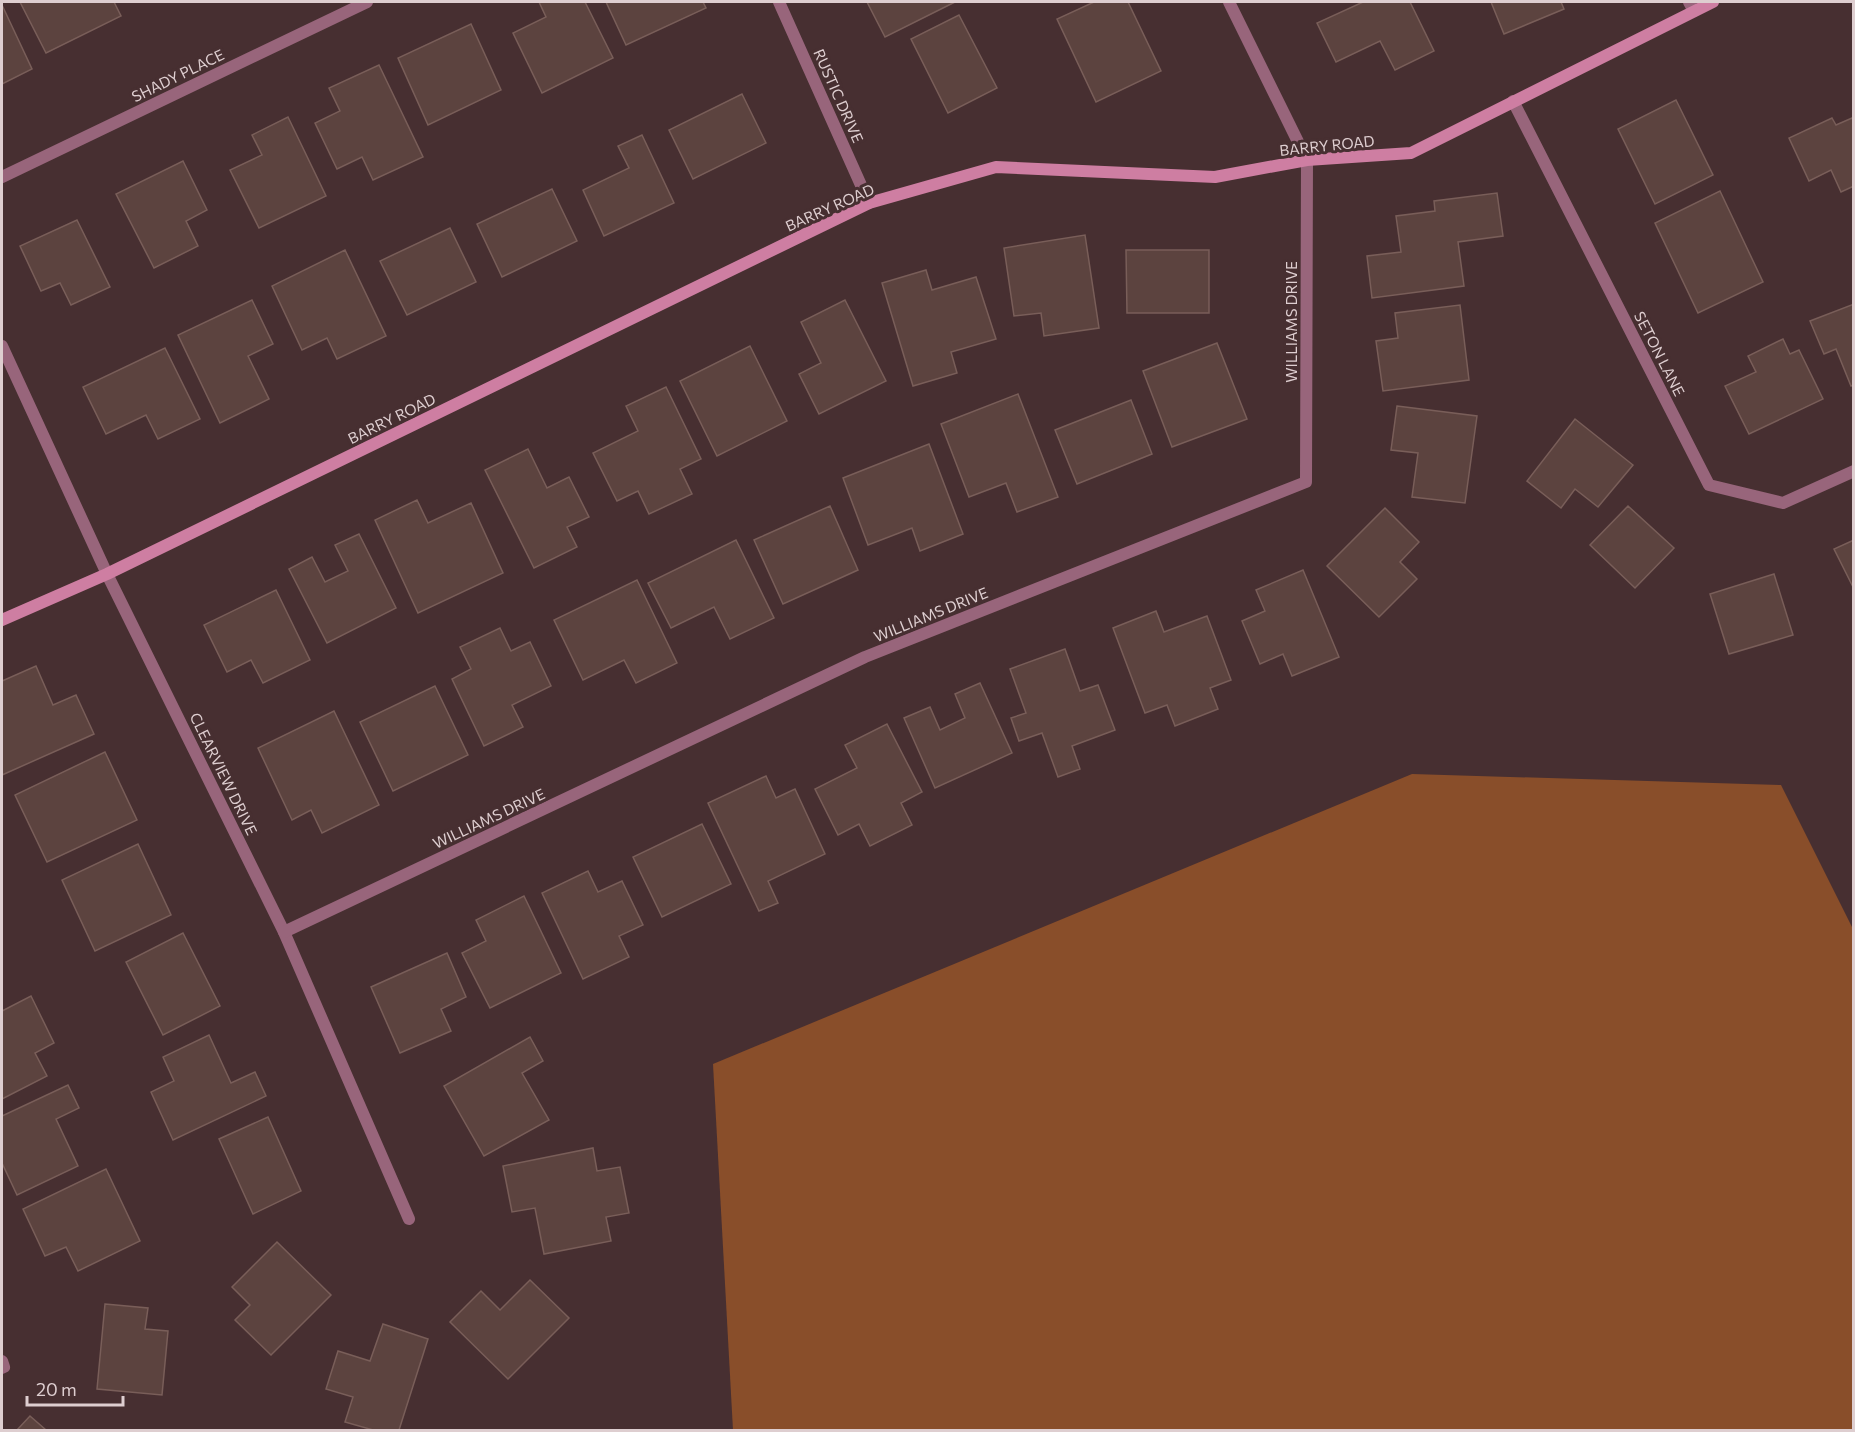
<svg xmlns="http://www.w3.org/2000/svg" width="1855" height="1432" font-family="Commissioner,sans-serif">
	<style>
		.green { fill: #894e2a }
		.building { fill: #5c433f; stroke: #795e59; stroke-width: 1.5 }
		.lines { fill: none; stroke-linecap: round; stroke-linejoin: round }
		.street { stroke: #98657b; stroke-width: 12 }
		.secondary { stroke: #ce7ea2; stroke-width: 12 }
		.labels { text-anchor: middle; stroke-width: 6; stroke-linejoin: round; paint-order: stroke }
		.street-label { font-size: 15px; fill: #deced0; stroke: #472f31 }
	</style>
	<rect width="100%" height="100%" fill="#472f31"/>
	<path class="green" d="M1412,774L1781,785L1853,929V1430H733L713,1064Z"/>
	<g class="building">
		<path d="M20,2H114L121,16L46,53Z"/>
		<path d="M539,2H585L613,58L542,93L513,33L546,17Z"/>
		<path d="M606,2H703L706,8L626,45Z"/>
		<path d="M867,2H955L885,37Z"/>
		<path d="M1094,2H1128L1161,71L1096,102L1057,19Z"/>
		<path d="M1363,2H1410L1434,51L1395,70L1380,41L1336,62L1317,23Z"/>
		<path d="M1491,2H1561L1564,9L1504,34Z"/>
		<path d="M2,5L32,69L2,84Z"/>
		<path d="M959,15L997,88L948,113L911,39Z"/>
		<path d="M471,24L501,90L428,125L398,58Z"/>
		<path d="M379,65L423,157L373,180L362,157L337,169L315,123L340,111L329,88Z"/>
		<path d="M742,94L766,143L693,179L669,130Z"/>
		<path d="M1676,100L1713,175L1655,204L1618,129Z"/>
		<path d="M288,117L326,196L259,228L230,170L262,155L252,135Z"/>
		<path d="M1832,118L1836,125L1852,118L1854,122V186L1841,192L1831,170L1809,181L1789,138Z"/>
		<path d="M642,135L674,203L604,236L583,190L629,168L618,146Z"/>
		<path d="M183,161L207,210L186,221L198,246L154,268L116,194Z"/>
		<path d="M552,189L577,241L502,277L477,224Z"/>
		<path d="M1720,191L1763,282L1698,313L1655,223Z"/>
		<path d="M1497,193L1503,236L1458,242L1464,286L1372,298L1367,256L1401,252L1396,216L1435,211L1434,201Z"/>
		<path d="M77,220L110,287L71,305L60,283L41,291L20,246Z"/>
		<path d="M450,228L476,282L407,315L380,261Z"/>
		<path d="M1085,235L1099,328L1044,336L1041,313L1014,316L1004,248Z"/>
		<path d="M345,250L386,336L337,359L327,338L302,350L272,286Z"/>
		<path d="M1126,250H1209V313H1127Z"/>
		<path d="M926,270L932,290L976,277L996,339L951,352L957,373L913,386L882,283Z"/>
		<path d="M252,300L273,344L248,356L269,399L220,423L178,335Z"/>
		<path d="M845,300L886,381L819,414L799,374L821,363L801,322Z"/>
		<path d="M1854,304V385L1851,386L1836,349L1824,354L1810,321Z"/>
		<path d="M1460,305L1469,380L1383,391L1376,341L1398,338L1395,313Z"/>
		<path d="M1783,339L1790,354L1799,350L1823,399L1749,434L1725,386L1756,372L1748,356Z"/>
		<path d="M1217,343L1247,419L1172,447L1143,371Z"/>
		<path d="M750,346L787,421L717,456L680,381Z"/>
		<path d="M165,348L200,419L158,439L146,415L106,434L83,387Z"/>
		<path d="M666,387L701,459L680,469L692,494L649,514L638,491L617,501L593,453L638,431L626,406Z"/>
		<path d="M1018,394L1058,497L1017,512L1006,483L969,497L941,424Z"/>
		<path d="M1131,400L1152,454L1077,484L1055,430Z"/>
		<path d="M1397,406L1477,416L1465,503L1412,497L1418,453L1391,450Z"/>
		<path d="M1575,419L1633,465L1598,507L1575,489L1561,508L1527,481Z"/>
		<path d="M929,444L963,534L920,551L912,528L868,545L843,478Z"/>
		<path d="M528,449L547,488L569,477L589,517L567,527L577,547L534,568L485,470Z"/>
		<path d="M417,500L428,523L471,503L503,573L418,613L375,520Z"/>
		<path d="M830,506L858,570L783,604L754,540Z"/>
		<path d="M1628,506L1674,548L1635,588L1590,545Z"/>
		<path d="M1385,508L1419,542L1400,562L1417,579L1379,617L1327,566Z"/>
		<path d="M359,534L396,608L327,643L289,569L312,557L325,582L348,571L335,545Z"/>
		<path d="M736,540L774,618L730,639L714,607L671,628L648,583Z"/>
		<path d="M1854,540V589L1834,549Z"/>
		<path d="M1303,570L1339,657L1292,676L1283,654L1260,664L1242,621L1265,611L1256,590Z"/>
		<path d="M1774,574L1793,635L1729,654L1710,594Z"/>
		<path d="M637,580L677,663L636,683L624,660L583,680L554,620Z"/>
		<path d="M276,590L310,660L263,683L251,660L227,672L204,625Z"/>
		<path d="M1156,611L1164,632L1207,616L1231,680L1210,688L1218,709L1175,726L1167,705L1145,713L1113,628Z"/>
		<path d="M500,628L511,651L530,642L551,686L512,705L523,727L484,746L452,679L471,669L460,647Z"/>
		<path d="M1065,649L1080,691L1098,685L1115,730L1072,746L1080,769L1058,777L1042,733L1019,741L1011,718L1026,713L1010,669Z"/>
		<path d="M36,666L53,705L76,695L94,734L2,775V681Z"/>
		<path d="M980,683L1012,753L935,788L904,718L930,707L940,730L965,718L955,694Z"/>
		<path d="M435,686L468,755L393,791L360,722Z"/>
		<path d="M334,711L379,805L322,833L311,810L292,820L258,748Z"/>
		<path d="M887,724L922,792L901,803L912,825L870,846L859,824L838,835L815,789L857,768L845,745Z"/>
		<path d="M105,752L137,820L47,862L15,795Z"/>
		<path d="M766,776L776,798L795,789L825,854L768,881L778,903L759,911L708,803Z"/>
		<path d="M702,824L731,884L662,917L633,857Z"/>
		<path d="M138,844L171,915L95,951L62,880Z"/>
		<path d="M588,871L598,892L622,881L643,925L619,936L629,957L583,979L542,893Z"/>
		<path d="M524,896L561,973L490,1008L462,953L486,941L476,920Z"/>
		<path d="M183,933L220,1006L163,1035L126,962Z"/>
		<path d="M447,953L466,997L441,1009L451,1031L400,1053L371,987Z"/>
		<path d="M31,996L54,1043L35,1053L47,1076L2,1099V1011Z"/>
		<path d="M209,1035L231,1083L255,1072L266,1096L173,1140L151,1092L174,1081L163,1057Z"/>
		<path d="M530,1037L543,1061L522,1073L549,1120L484,1156L444,1086Z"/>
		<path d="M68,1085L79,1108L56,1119L78,1166L17,1195L2,1163V1116Z"/>
		<path d="M268,1117L301,1191L253,1214L219,1139Z"/>
		<path d="M593,1148L597,1171L620,1167L629,1213L606,1217L611,1241L544,1254L535,1208L512,1212L503,1166Z"/>
		<path d="M106,1169L140,1241L78,1271L66,1247L45,1256L23,1209Z"/>
		<path d="M277,1242L331,1295L271,1355L235,1320L250,1305L232,1287Z"/>
		<path d="M530,1280L569,1318L508,1379L450,1322L481,1291L500,1310Z"/>
		<path d="M105,1304L148,1308L145,1329L168,1331L162,1395L97,1389Z"/>
		<path d="M383,1324L428,1339L399,1430H373L345,1422L353,1397L326,1389L338,1351L370,1361Z"/>
		<path d="M30,1416L46,1430H17Z"/>
	</g>
	<g class="lines">
		<g class="street">
			<path d="M779,2L869,203"/>
			<path d="M1689,2L1694,11"/>
			<path d="M1513,101L1709,485L1783,503L1854,471"/>
			<path d="M2,177L367,2"/>
			<path d="M2,346L107,574L284,932L409,1219"/>
			<path d="M284,932L865,657L1306,482L1307,160L1229,2"/>
			<path d="M2,1361L4,1367L2,1368"/>
		</g>
		<path class="secondary" d="M2,620L107,574L869,203L996,167L1215,177L1307,160L1411,153L1713,2"/>
	</g>
	<g class="labels">
		<g class="street-label">
			<text transform="translate(178 76) rotate(-26)" y="5">SHADY PLACE</text>
			<text transform="translate(838 96) rotate(66)" y="5">RUSTIC DRIVE</text>
			<text transform="translate(1327 146) rotate(-6)" y="5">BARRY ROAD</text>
			<text transform="translate(830 208) rotate(-24)" y="5">BARRY ROAD</text>
			<text transform="translate(1292 322) rotate(-90)" y="5">WILLIAMS DRIVE</text>
			<text transform="translate(1659 354) rotate(63)" y="5">SETON LANE</text>
			<text transform="translate(392 419) rotate(-26)" y="5">BARRY ROAD</text>
			<text transform="translate(931 615) rotate(-22)" y="5">WILLIAMS DRIVE</text>
			<text transform="translate(223 774) rotate(64)" y="5">CLEARVIEW DRIVE</text>
			<text transform="translate(489 819) rotate(-25)" y="5">WILLIAMS DRIVE</text>
		</g>
	</g>
	<rect width="1855" height="1432" fill="none" stroke="#deced0" stroke-width="6"/>
	<path d="M27 1396v9h96v-9" fill="none" stroke="#deced0" stroke-width="3"/>
	<text x="36" y="1396" font-size="18" fill="#deced0" stroke="#472f31" stroke-width="4.5" paint-order="stroke">20 m</text>
</svg>
